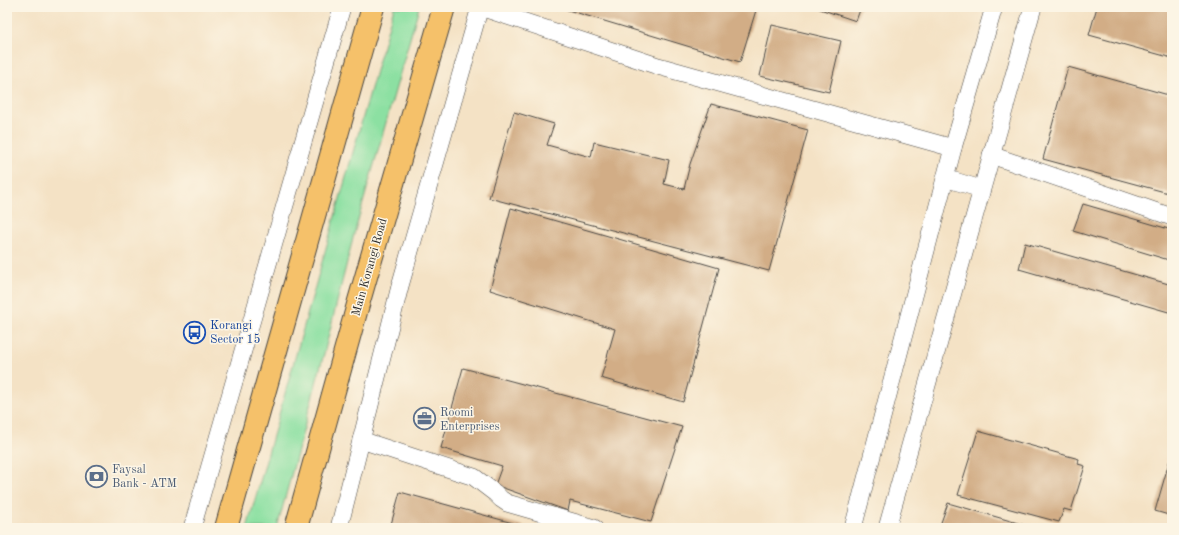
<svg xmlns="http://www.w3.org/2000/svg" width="1179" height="535" font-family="'Old Standard TT',serif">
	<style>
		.green { fill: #8ce0a2; stroke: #5c8666 }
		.building { fill: #d2ad86 }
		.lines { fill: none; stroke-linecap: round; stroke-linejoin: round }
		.minor-casing { stroke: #494642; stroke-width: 18 }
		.major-casing { stroke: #494642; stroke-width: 24 }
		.minor { stroke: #fff; stroke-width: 17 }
		.major { stroke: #f5c16b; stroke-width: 22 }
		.labels { text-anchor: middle; stroke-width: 3; stroke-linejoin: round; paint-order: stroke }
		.street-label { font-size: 12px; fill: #2b2b2b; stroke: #fcf5e5 }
		.transit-label { font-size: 12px; fill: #164399; stroke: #fcf5e5; text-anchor: start }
		.service-label { font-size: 12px; fill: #4e5e75; stroke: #fcf5e5; text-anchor: start }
	</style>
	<rect width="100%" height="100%" fill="#fcf5e5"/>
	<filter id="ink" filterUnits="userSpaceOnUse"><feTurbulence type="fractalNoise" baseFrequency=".025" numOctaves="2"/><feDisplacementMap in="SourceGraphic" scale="8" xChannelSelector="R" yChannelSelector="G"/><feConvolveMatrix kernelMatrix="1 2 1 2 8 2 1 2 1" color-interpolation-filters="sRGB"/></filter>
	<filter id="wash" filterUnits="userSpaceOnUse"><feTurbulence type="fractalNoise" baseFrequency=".012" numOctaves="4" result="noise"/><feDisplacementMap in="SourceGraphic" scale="16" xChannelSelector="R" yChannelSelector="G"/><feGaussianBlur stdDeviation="0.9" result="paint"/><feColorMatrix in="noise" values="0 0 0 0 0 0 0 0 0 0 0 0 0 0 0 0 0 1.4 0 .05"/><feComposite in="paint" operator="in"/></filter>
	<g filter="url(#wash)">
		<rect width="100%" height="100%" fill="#f4e2c5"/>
		<path class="green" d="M394,7H419L353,238L325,350L277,528H247Z"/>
		<g id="blocks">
			<g class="building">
				<path d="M558,7H757L740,62Z"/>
				<path d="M814,7H861L856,21Z"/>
				<path d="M1097,7H1172V58L1089,35Z"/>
				<path d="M772,25L841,41L829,92L760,76Z"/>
				<path d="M1068,67L1172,96V194L1043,159Z"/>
				<path d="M711,104L808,130L769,271L489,198L514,112L554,124L547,145L591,157L594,142L669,160L664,184L684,189L690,164Z"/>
				<path d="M1083,204L1172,230V261L1073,231Z"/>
				<path d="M511,208L719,268L683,402L601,378L615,329L490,290Z"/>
				<path d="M1025,243L1172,285V313L1019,269Z"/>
				<path d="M463,368L682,427L651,522L570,501L568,511L495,485L502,466L441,448Z"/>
				<path d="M978,431L1079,459L1078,464L1085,466L1071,511L1064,509L1059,522L958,495Z"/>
				<path d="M1172,452V516L1155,511Z"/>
				<path d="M400,492L531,528H390Z"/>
				<path d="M948,503L1035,528H939Z"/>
			</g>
		</g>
	</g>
	<g filter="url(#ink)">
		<use href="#blocks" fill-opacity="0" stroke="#494642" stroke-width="1"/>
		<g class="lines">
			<defs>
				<g id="minor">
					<path d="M480,7L658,66L953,148"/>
					<path d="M991,155L1172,217"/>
					<path d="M945,178L981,189"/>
					<path d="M361,440L474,477L495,493L501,499L507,503L594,528"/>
					<path d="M192,528L342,7"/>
					<path d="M339,528L400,286L480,7"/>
					<path d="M853,528L953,148L994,7"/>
					<path d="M887,528L1033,7"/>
				</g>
				<g id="major">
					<path d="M226,528L373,7"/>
					<path d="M296,528L359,301L444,7"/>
				</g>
			</defs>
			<use href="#minor" class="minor-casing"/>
			<use href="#major" class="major-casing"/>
			<use href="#minor" class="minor"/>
			<use href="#major" class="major"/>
		</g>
	</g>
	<defs>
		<symbol id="bus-ring" viewBox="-11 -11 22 22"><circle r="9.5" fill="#fcf5e5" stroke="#1a4fb4" stroke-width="1.5"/><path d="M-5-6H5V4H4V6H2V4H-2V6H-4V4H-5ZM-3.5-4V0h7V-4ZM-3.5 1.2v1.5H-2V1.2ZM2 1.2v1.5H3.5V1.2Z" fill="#1a4fb4"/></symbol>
		<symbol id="office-ring" viewBox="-11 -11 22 22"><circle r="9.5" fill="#fcf5e5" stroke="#5c6f8a" stroke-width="1.5"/><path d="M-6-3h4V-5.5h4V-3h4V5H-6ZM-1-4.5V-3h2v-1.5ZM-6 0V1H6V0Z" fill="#5c6f8a"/></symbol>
		<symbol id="bank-ring" viewBox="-11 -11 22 22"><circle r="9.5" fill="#fcf5e5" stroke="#5c6f8a" stroke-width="1.5"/><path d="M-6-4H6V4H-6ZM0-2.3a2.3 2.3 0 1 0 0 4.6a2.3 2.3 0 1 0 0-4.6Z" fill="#5c6f8a"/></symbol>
	</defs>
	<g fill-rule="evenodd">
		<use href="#bus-ring" x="182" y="320" width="25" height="25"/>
		<use href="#office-ring" x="412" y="406" width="25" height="25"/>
		<use href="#bank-ring" x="84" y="464" width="25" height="25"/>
	</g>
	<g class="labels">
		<g class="street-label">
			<text transform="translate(369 267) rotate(-74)" y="4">Main Korangi Road</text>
		</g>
		<g class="transit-label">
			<text x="210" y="329">Korangi<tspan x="210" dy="14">Sector 15</tspan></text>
		</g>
		<g class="service-label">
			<text x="440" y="416">Roomi<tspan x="440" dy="14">Enterprises</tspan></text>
			<text x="112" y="473">Faysal<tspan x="112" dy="14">Bank - ATM</tspan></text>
		</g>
	</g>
	<rect width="1179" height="535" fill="none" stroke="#fcf5e5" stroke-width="24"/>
</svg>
